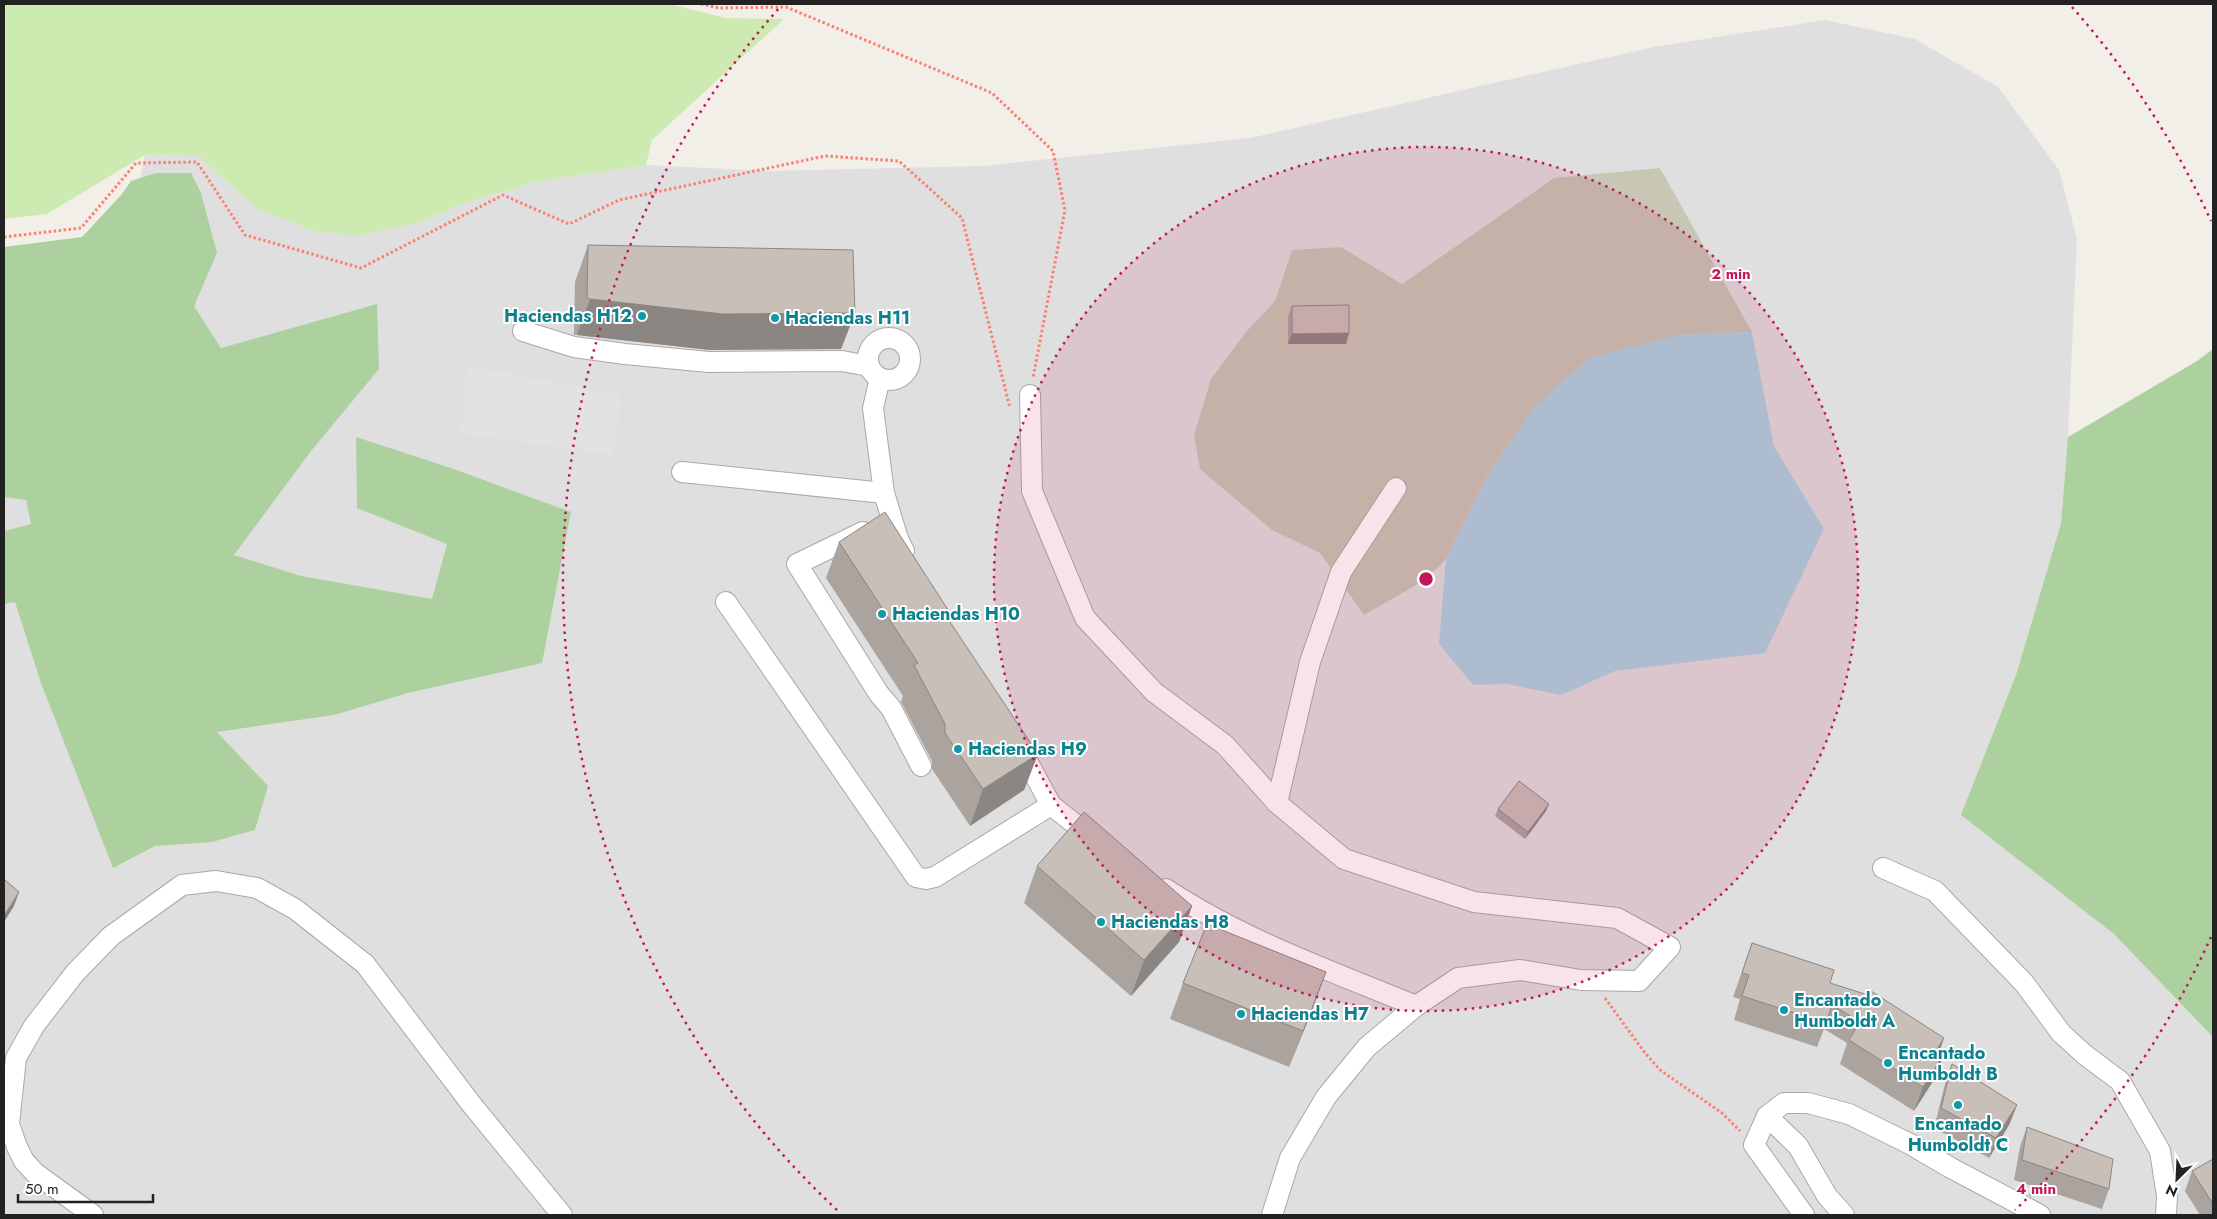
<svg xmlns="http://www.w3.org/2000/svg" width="2217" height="1219" font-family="Jost,sans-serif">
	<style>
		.residential { fill: #e0dfdf }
		.construction { fill: #c7c7b4 }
		.grass { fill: #cdebb0 }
		.forest { fill: #add19e }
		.parking { fill: #e2e2e2 }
		.water { fill: #aad3df }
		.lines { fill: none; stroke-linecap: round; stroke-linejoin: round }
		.minor-casing { stroke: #a9a9a9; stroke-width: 22 }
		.path { stroke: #fa8072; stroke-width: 3; stroke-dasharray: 2.5 2.5; stroke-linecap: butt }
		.minor { stroke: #fff; stroke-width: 20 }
		.wall { fill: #aba49e }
		.shaded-wall { fill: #8b8681 }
		.building { fill: #c7bfb8; stroke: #8b8681 }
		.ring { fill: none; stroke: #c2185b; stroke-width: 2.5; stroke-dasharray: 2.5 5 }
		.culture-dot { fill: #0f9aa8; stroke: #fff; stroke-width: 2 }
		.labels { text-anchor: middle; stroke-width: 4; stroke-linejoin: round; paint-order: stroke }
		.culture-label { font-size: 18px; font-weight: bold; fill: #0d838f; stroke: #fff; text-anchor: start }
		.centre { fill: #c2185b; stroke: #fff; stroke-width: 2.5 }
		.ring-label { font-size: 15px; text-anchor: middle; font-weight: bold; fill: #c2185b; stroke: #fff; stroke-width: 4; stroke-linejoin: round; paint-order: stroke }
	</style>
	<rect width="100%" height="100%" fill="#f2efe9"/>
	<path class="residential" d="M1825,20L1915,39L1998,87L2059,170L2077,239L2068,437L2061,523L2016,675L2007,698L2213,871V1215H4V451L125,247L145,155L198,156L257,209L418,223L459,205L535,182L646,165L769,171L982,166L1250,138L1654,47Z"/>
	<path class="construction" d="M1660,168L1752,332L1677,335L1536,405L1488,475L1446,559L1425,580L1364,615L1320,553L1272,530L1200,469L1194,435L1211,379L1246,332L1275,301L1292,250L1341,247L1402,284L1554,178Z"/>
	<path class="grass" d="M4,4H669L726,18L784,19L652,140L646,165L535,182L459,205L418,223L358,236L315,231L257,209L198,156L145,155L47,214L4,219Z"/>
	<g class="forest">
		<path d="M156,173H191L201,193L217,253L194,306L221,348L377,304L379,369L311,451L234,555L301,576L432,599L447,544L357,508L356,437L451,468L571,512L542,663L408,693L334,715L217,732L268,786L255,830L212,842L155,846L113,868L41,683L15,602L4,604V531L31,524L26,500L4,497V247L82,237L122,194L131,181Z"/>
		<path d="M2213,349V1037L2114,934L1961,815L2016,675L2061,523L2068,437L2197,361Z"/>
	</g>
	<path class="parking" d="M466,365L620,395L616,445L610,454L459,433L464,420Z"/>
	<path class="water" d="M1752,332L1774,446L1824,529L1765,653L1615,671L1561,695L1507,684L1473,685L1439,644L1446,559L1488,475L1536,405L1589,358L1677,335Z"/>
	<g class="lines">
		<defs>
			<g id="minor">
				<path d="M523,331L574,347L625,354L709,362L842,361L869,366"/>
				<circle cx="889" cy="359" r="21"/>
				<path d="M880,378L873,408L884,493L898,539L904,551"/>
				<path d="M1030,395L1032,491L1085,618L1154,692L1225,745L1277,803L1344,859L1474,902L1617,918L1670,947L1639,981L1581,980L1520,970L1458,978L1416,1006L1367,1047L1326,1097L1290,1158L1272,1215"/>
				<path d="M682,472L884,493"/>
				<path d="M863,532L797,564L879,694L891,708L921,766"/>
				<path d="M726,602L916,877L926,879L935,877L1051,805"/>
				<path d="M1019,746L1051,805L1095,840"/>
				<path d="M1277,803L1310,662L1341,572L1396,488"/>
				<path d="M1883,868L1935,891L2024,983L2061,1033L2085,1055L2120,1081L2160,1151L2167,1196L2166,1215"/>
				<path d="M1166,889C1243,940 1331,971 1416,1006"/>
				<path d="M1767,1116L1798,1146L1827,1196L1844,1215"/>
				<path d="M93,1215L35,1173L24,1161L17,1147L9,1124L16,1058L34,1026L75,973L111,936L182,885L216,881L257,888L295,909L365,964L472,1105L562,1215"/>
				<path d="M1804,1215L1754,1145L1767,1116L1784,1103H1808L1849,1114L1910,1144L1951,1168L2040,1215"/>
			</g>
		</defs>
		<use href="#minor" class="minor-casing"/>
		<g class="path">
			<path d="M701,4L719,8L786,7L992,93L1053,151L1065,210L1033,378"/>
			<path d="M4,237L81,228L136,163L197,162L245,235L361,268L503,195L569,224L619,200L825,156L899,161L962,218L1010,408"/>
			<path d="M1605,998L1645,1053L1660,1070L1722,1113L1740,1131"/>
		</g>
		<use href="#minor" class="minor"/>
	</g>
	<g class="wall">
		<path d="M588,245L855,313L841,349L710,350L577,335H574L575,282Z"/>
		<path d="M1292,306L1349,333L1346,344H1288V316Z"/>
		<path d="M839,542L950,613L948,620L1038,754L1024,790L970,826L932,769V761L901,702L903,696L826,578Z"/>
		<path d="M1498,809L1546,811L1525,839L1495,816Z"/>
		<path d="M1037,866L1192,906L1179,942L1131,996L1024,903Z"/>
		<path d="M1752,943L1830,983L1944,1054L1935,1078L1914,1111L1840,1064L1847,1043L1824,1029L1817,1047L1734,1020L1740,999L1733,997Z"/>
		<path d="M1183,983L1313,1008L1289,1067L1170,1019Z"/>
		<path d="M1952,1064L2017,1105L2009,1125L1989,1158L1934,1128L1945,1084Z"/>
		<path d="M2027,1127L2109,1189L2102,1209L2014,1180L2020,1147Z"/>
		<path d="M2213,1159V1215H2200L2185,1191L2192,1171Z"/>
	</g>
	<g class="shaded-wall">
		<path d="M590,299L855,313L841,349L710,350L577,335Z"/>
		<path d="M1349,333L1346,344H1288L1292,334Z"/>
		<path d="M950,613L937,649L946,616Z"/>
		<path d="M1038,754L1024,790L970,826L983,789Z"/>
		<path d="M1549,804L1546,811L1525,839L1528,832Z"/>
		<path d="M19,892L14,906L4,922V916Z"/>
		<path d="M1192,906L1179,942L1131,996L1144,960Z"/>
		<path d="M1326,972L1313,1008L1289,1067L1303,1031Z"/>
		<path d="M1944,1038L1936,1062L1937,1049Z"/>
		<path d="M1944,1054L1935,1078L1914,1111L1923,1087Z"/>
		<path d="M2017,1105L2009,1125L1989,1158L1996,1138Z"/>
	</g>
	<g class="building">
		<path d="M588,245L853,250L855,313L723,314L590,299L587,298Z"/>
		<path d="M1349,305V333L1292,334V306Z"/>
		<path d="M885,512L950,613L946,616L1038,754L983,789L945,733V724L914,665L918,663L839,542Z"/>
		<path d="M1519,781L1549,804L1528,832L1498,809Z"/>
		<path d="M1084,812L1192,906L1144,960L1037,866Z"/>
		<path d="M4,879L19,892L4,916Z"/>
		<path d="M1207,924L1326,972L1303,1031L1183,983Z"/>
		<path d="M1752,943L1834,970L1830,983L1868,995L1871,991L1944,1038L1937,1049L1944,1054L1923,1087L1849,1040L1860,1022L1832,1005L1826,1023L1742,996L1749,975L1742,973Z"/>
		<path d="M1952,1064L2017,1105L1996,1138L1941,1108Z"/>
		<path d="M2027,1127L2113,1159L2109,1189L2022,1160Z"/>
		<path d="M2213,1159V1204L2192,1171Z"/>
	</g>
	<circle cx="1426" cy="579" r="432" fill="#c2185b" fill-opacity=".12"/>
	<g class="ring">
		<circle cx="1426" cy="579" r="432"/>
		<path d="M2211 937A863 863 0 0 1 2015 1210M837 1210A863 863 0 0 1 780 7M2072 7A863 863 0 0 1 2211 221"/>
	</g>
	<g class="culture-dot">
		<circle cx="642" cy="316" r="5"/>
		<circle cx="775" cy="318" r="5"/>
		<circle cx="882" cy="614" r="5"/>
		<circle cx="958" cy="749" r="5"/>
		<circle cx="1101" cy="922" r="5"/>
		<circle cx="1784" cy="1010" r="5"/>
		<circle cx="1241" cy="1014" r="5"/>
		<circle cx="1888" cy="1063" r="5"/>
		<circle cx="1958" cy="1105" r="5"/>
	</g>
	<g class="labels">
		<g class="culture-label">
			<text x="632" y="322" text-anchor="end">Haciendas H12</text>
			<text x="785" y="324">Haciendas H11</text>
			<text x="892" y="620">Haciendas H10</text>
			<text x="968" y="755">Haciendas H9</text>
			<text x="1111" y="928">Haciendas H8</text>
			<text x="1794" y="1006">Encantado<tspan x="1794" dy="21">Humboldt A</tspan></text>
			<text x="1251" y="1020">Haciendas H7</text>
			<text x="1898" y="1059">Encantado<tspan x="1898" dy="21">Humboldt B</tspan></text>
			<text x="1958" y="1130" text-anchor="middle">Encantado<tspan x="1958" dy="21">Humboldt C</tspan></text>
		</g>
	</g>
	<circle cx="1426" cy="579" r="8" class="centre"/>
	<g class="ring-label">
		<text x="1731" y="279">2 min</text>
		<text x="2036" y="1194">4 min</text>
	</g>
	<rect width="2217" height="1219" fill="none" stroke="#222222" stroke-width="10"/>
	<g transform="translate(2177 1179) rotate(204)" stroke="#ffffff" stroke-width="4" paint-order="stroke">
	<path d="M0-4L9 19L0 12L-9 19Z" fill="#222222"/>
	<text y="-8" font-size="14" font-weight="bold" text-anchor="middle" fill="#222222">N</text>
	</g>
	<path d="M18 1194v8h135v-8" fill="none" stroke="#222222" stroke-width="2.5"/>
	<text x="25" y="1194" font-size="15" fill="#222222" stroke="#ffffff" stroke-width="4" paint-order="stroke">50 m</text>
</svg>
